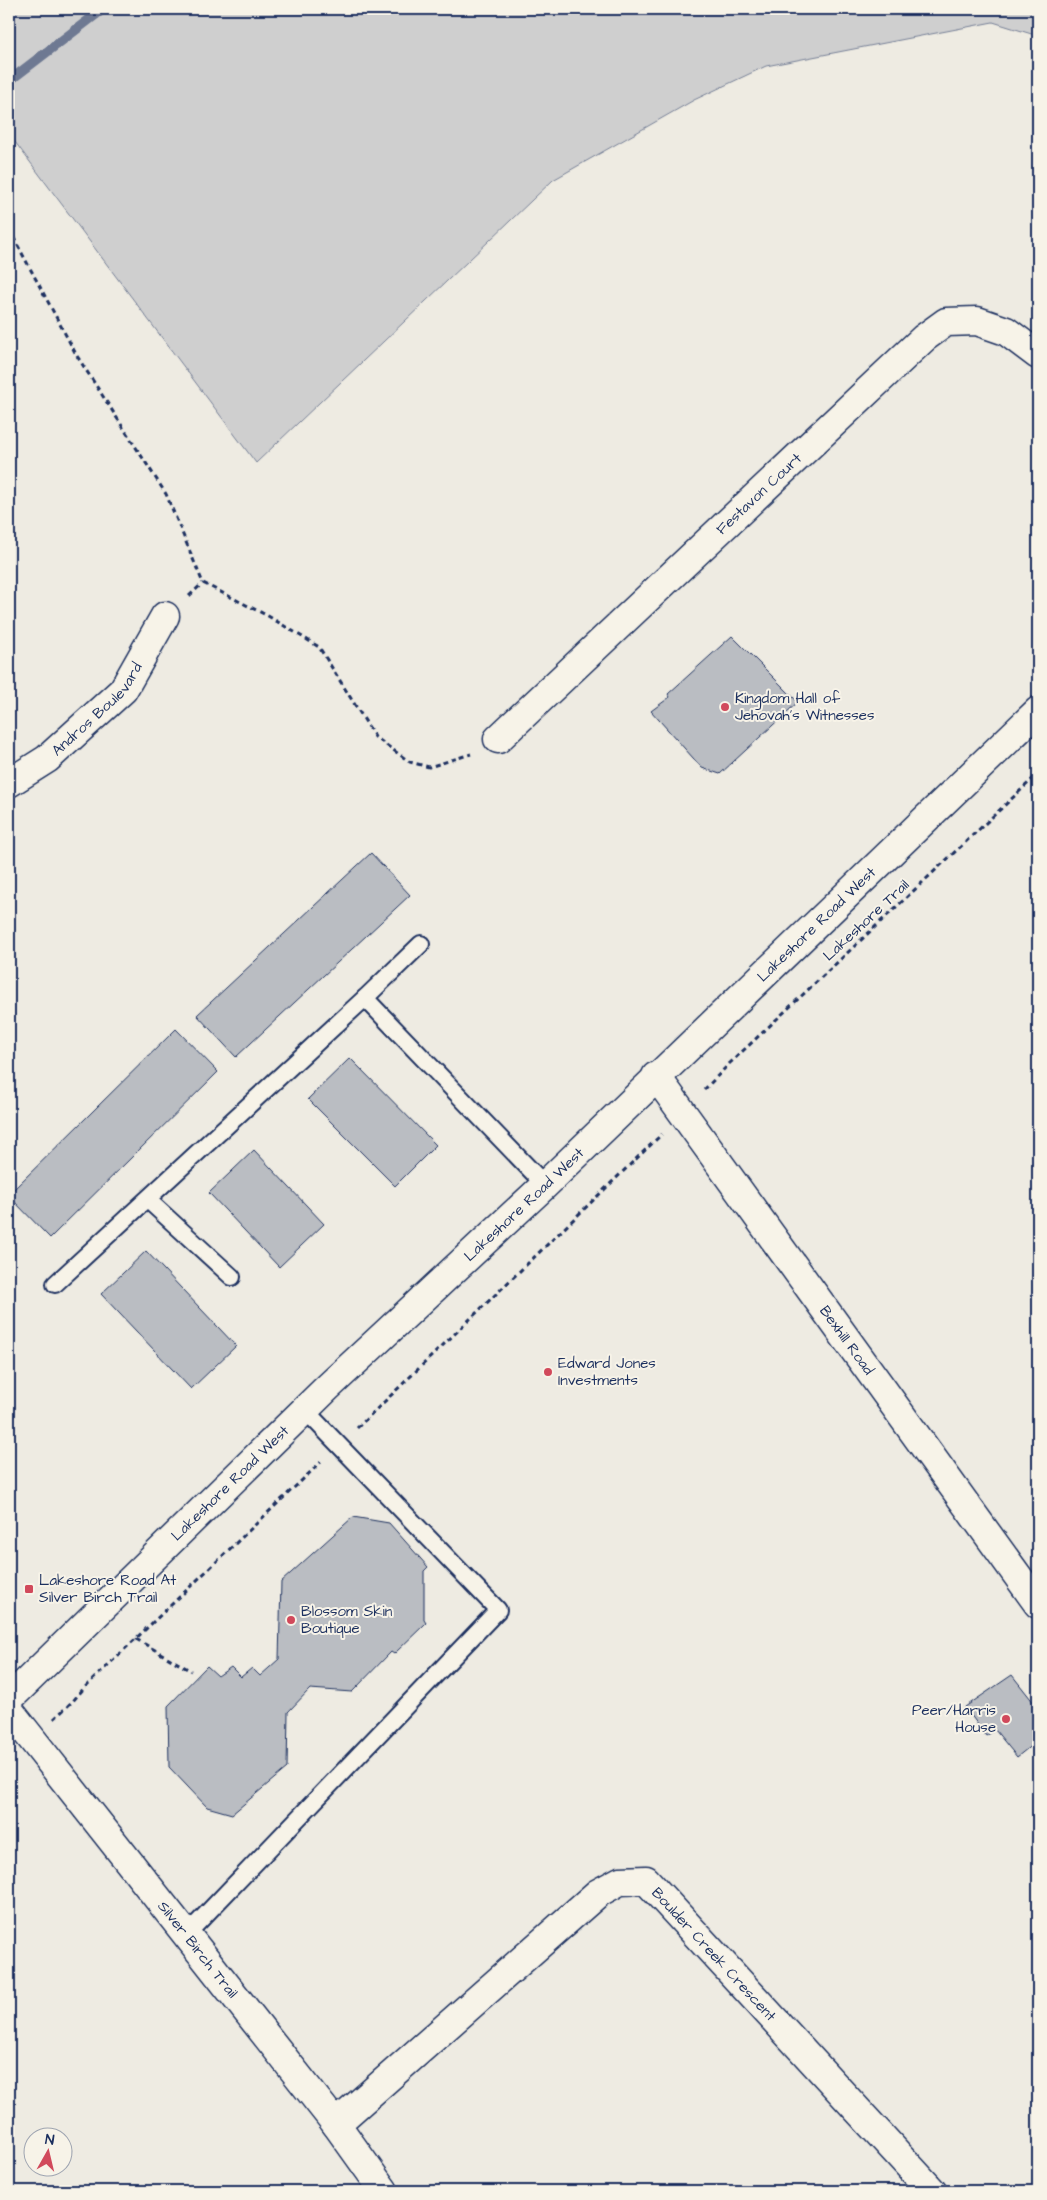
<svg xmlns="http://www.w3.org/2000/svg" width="1047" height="2200" font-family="'Architects Daughter',sans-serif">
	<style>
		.green { fill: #cfcfcf; stroke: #757f96 }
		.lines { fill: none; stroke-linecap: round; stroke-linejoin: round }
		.stream { stroke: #6e7992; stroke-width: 10 }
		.building { fill: #babdc2; stroke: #1b2f5e }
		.service-casing { stroke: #1b2f5e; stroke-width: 20 }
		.minor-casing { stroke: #1b2f5e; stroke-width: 31 }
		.primary-casing { stroke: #1b2f5e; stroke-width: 31 }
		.path { stroke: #1b2f5e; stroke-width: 3; stroke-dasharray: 5 4; stroke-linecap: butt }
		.service { stroke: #f7f3e8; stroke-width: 16 }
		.minor { stroke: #f7f3e8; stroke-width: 28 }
		.primary { stroke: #f7f3e8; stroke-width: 28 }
		.poi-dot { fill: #d1495b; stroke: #f7f3e8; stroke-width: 2 }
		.labels { text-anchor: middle; stroke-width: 4; stroke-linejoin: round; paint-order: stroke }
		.street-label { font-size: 15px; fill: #1b2f5e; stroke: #f7f3e8 }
		.poi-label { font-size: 15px; fill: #1b2f5e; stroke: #f7f3e8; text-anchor: start }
	</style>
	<rect width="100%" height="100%" fill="#eeebe2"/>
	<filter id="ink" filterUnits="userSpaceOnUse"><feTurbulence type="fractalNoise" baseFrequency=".02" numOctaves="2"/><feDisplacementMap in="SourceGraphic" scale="10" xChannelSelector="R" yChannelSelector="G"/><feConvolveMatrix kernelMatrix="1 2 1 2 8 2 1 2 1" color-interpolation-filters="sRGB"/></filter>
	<g filter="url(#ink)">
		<path class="green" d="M9,9H1038V36L993,22L766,66L694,100L553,180L256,463L9,134Z"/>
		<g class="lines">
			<path class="stream" d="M9,81L103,9"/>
		</g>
		<g class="building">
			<path d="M732,636L798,702L720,774L702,768L651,711L670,697L668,694Z"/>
			<path d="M371,853L410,895L236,1057L197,1015Z"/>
			<path d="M176,1029L218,1072L50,1238L9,1196V1194Z"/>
			<path d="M350,1058L436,1145L395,1186L308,1099Z"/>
			<path d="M254,1150L324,1224L279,1267L209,1193Z"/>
			<path d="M146,1251L236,1346L191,1389L101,1294Z"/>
			<path d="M353,1517L389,1523L428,1567L424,1571V1620L426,1623L394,1654L391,1652L352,1692L310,1689L288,1712L287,1768L232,1814L207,1807L169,1767L168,1706L207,1666L218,1676L231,1667L241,1677L252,1668L260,1676L279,1659L281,1582Z"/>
			<path d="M1012,1675L1038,1708V1740L1017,1757L995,1730L986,1736L965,1707Z"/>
		</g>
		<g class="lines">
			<defs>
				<g id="service">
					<path d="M365,998L545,1185"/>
					<path d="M148,1200L232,1277"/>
					<path d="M55,1284L365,998L421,944"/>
					<path d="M186,1935L498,1610L305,1410"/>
				</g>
				<g id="minor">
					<path id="s1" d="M498,739L924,338L946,322L977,321L1006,331L1038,355"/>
					<path id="s2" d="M9,783L47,759L123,690L165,616"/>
					<path id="s3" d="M656,1076L1038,1604"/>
					<path id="s4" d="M9,1710L336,2124L384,2191"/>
					<path id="s5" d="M336,2124L598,1893L620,1881L646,1880L932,2191"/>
				</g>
				<g id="primary">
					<path id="s6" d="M9,1699L327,1388L545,1185L1038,711"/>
				</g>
			</defs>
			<use href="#service" class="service-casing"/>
			<use href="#minor" class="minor-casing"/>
			<use href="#primary" class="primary-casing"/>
			<g class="path">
				<path d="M9,229L77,356L166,494L203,583L268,616L319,647L375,737L410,762L429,767L471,754"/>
				<path d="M189,596L203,583"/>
				<path d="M704,1090L730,1063L1038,774"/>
				<path d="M357,1428L662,1134"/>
				<path d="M136,1639L191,1671"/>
				<path d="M54,1719L73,1701L85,1687L321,1462"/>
			</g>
			<use href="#service" class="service"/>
			<use href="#minor" class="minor"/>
			<use href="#primary" class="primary"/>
		</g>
	</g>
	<g class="poi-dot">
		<circle cx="725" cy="707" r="5"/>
		<circle cx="548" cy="1372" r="5"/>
		<rect x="24" y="1584" width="10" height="10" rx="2.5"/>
		<circle cx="291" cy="1620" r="5"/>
		<circle cx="1006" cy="1719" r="5"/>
	</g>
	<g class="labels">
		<g class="street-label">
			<text dy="5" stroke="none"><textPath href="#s1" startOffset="358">Festavon Court</textPath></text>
			<text dy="5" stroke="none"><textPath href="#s2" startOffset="116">Andros Boulevard</textPath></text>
			<text transform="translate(866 920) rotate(-43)" y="5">Lakeshore Trail</text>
			<text dy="5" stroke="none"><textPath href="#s6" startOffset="1119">Lakeshore Road West</textPath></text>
			<text dy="5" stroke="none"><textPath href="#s6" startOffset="714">Lakeshore Road West</textPath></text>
			<text dy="5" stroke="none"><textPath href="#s3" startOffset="326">Bexhill Road</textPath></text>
			<text dy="5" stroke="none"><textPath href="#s6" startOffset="309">Lakeshore Road West</textPath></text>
			<text dy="5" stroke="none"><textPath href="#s4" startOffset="305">Silver Birch Trail</textPath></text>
			<text dy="5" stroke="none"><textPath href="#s5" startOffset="501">Boulder Creek Crescent</textPath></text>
		</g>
		<g class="poi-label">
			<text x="735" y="703">Kingdom Hall of<tspan x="735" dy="17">Jehovah's Witnesses</tspan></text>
			<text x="558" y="1368">Edward Jones<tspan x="558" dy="17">Investments</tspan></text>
			<text x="39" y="1585">Lakeshore Road At<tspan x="39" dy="17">Silver Birch Trail</tspan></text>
			<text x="301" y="1616">Blossom Skin<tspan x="301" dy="17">Boutique</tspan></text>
			<text x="996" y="1715" text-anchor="end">Peer/Harris<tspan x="996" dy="17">House</tspan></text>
		</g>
	</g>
	<rect width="1047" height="2200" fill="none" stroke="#f7f3e8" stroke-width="30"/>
	<rect x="15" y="15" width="1017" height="2170" fill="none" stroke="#1b2f5e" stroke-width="2" filter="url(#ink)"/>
	<g transform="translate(48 2152) rotate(8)"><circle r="24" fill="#f7f3e8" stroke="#9fa5b1"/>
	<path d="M0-4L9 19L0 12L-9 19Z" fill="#d1495b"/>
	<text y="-8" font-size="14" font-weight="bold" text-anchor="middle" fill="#1b2f5e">N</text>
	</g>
</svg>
